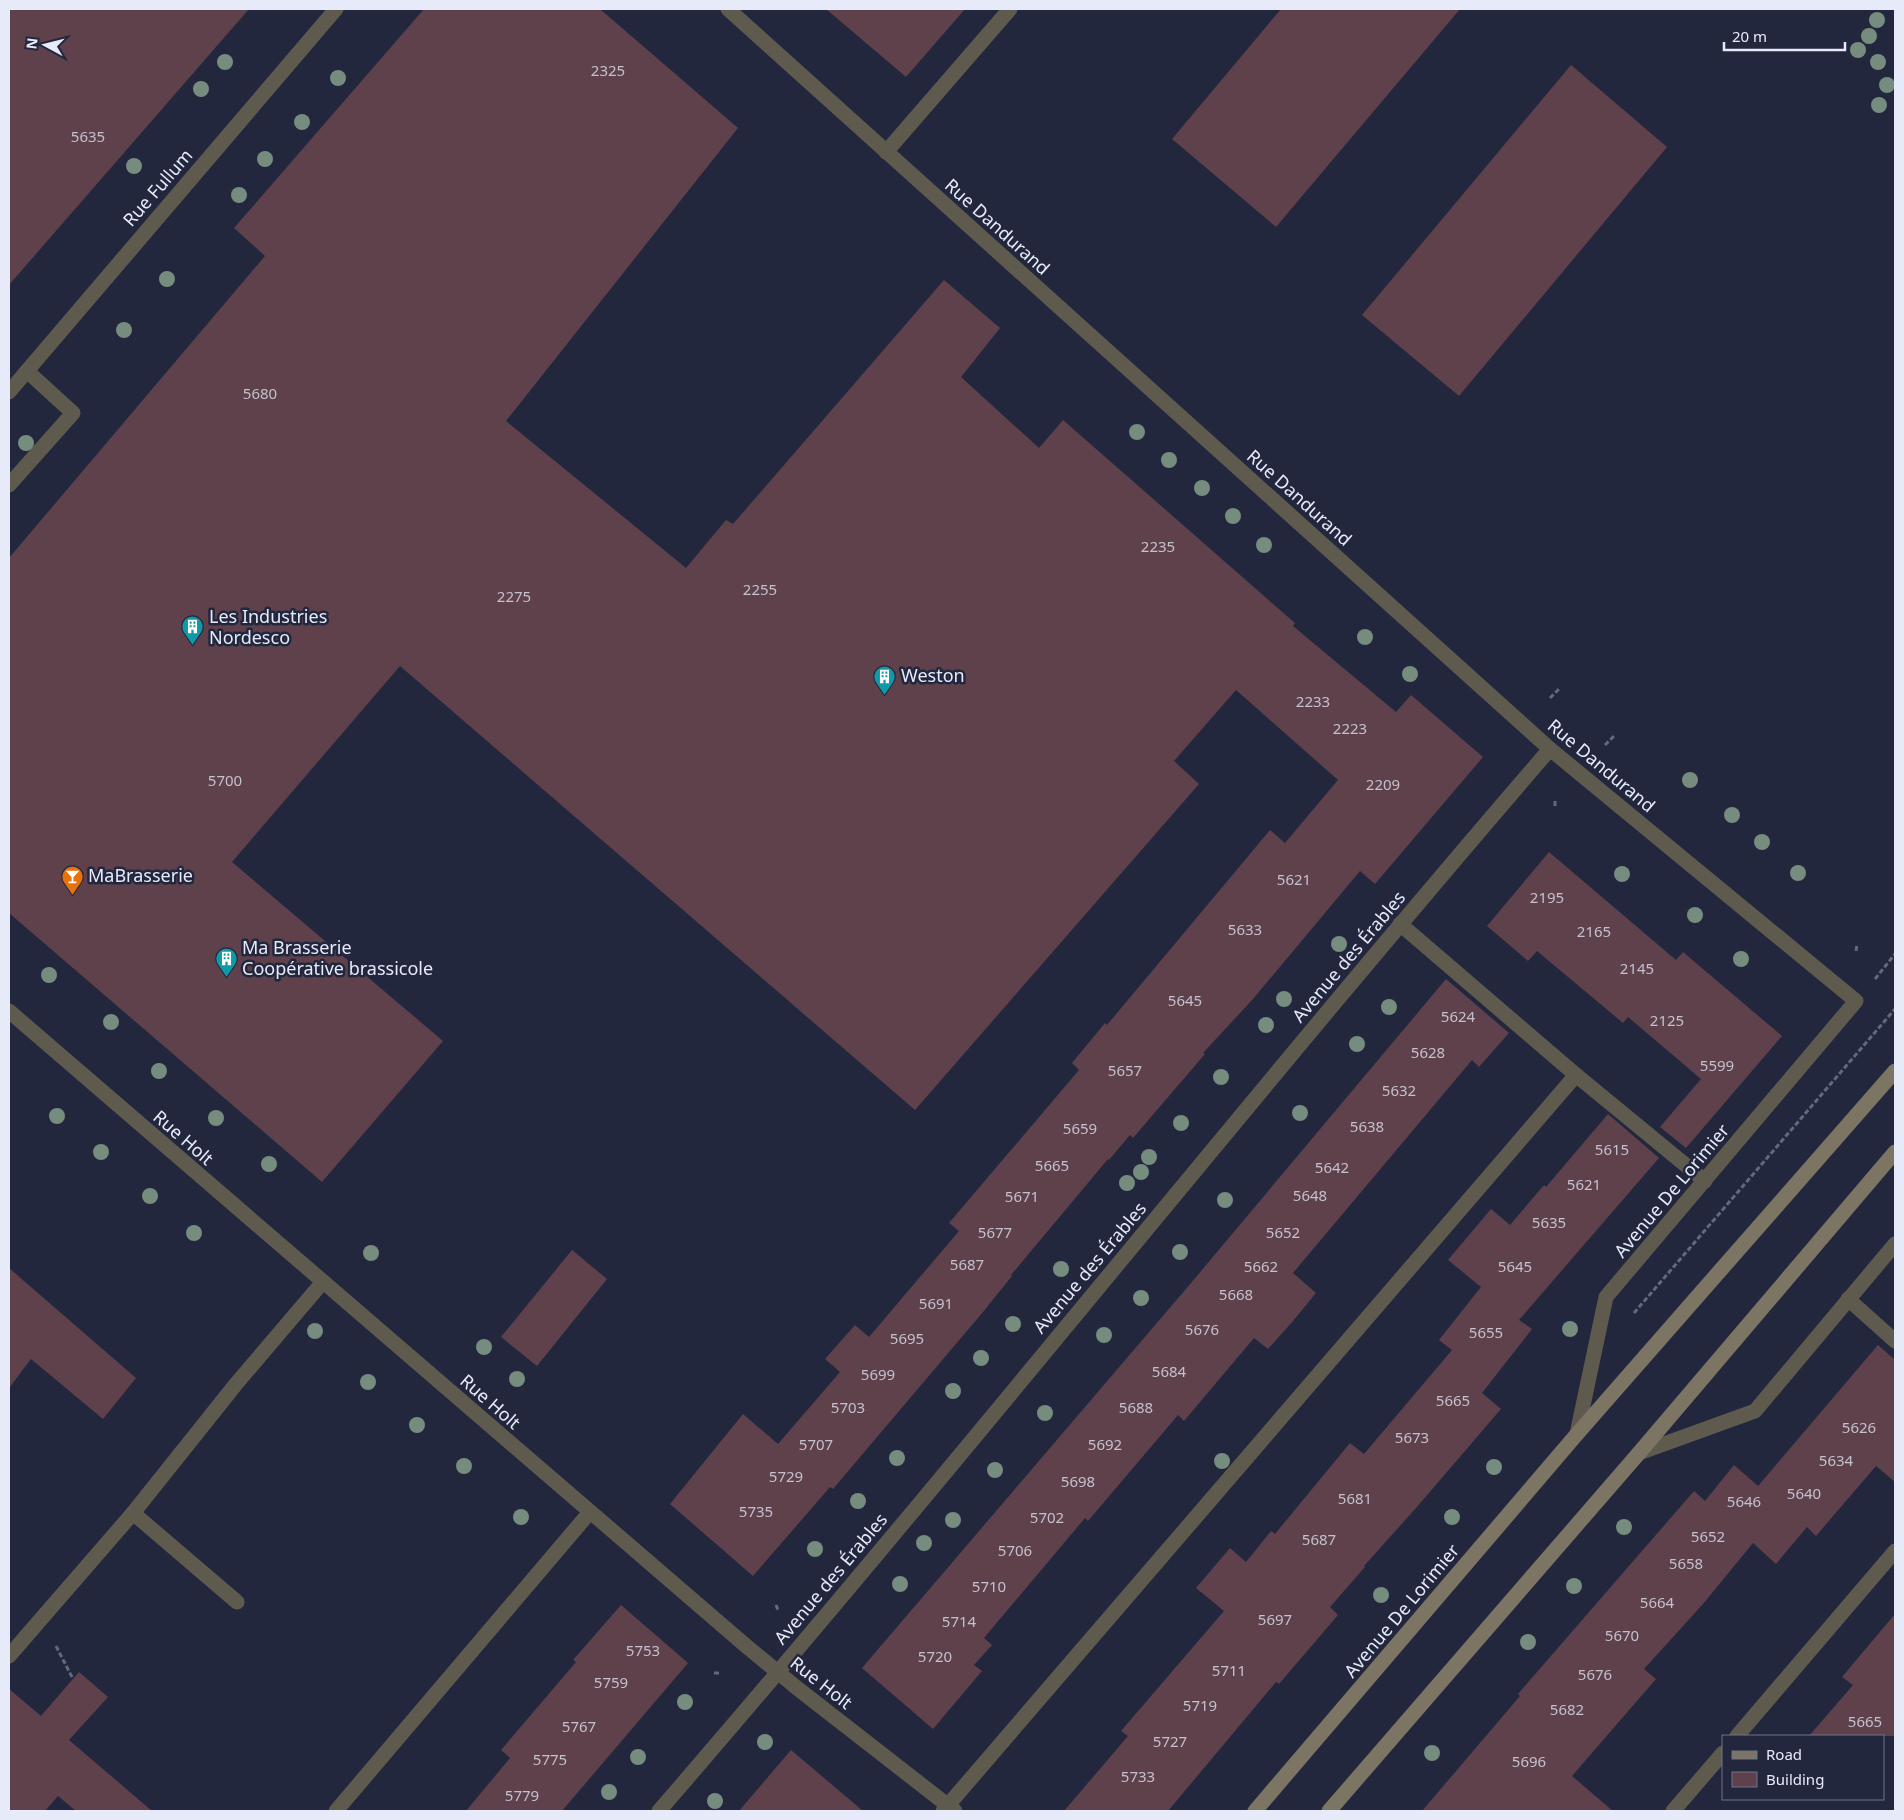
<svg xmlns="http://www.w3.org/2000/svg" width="1904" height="1820" font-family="'Noto Sans',sans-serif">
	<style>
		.building { fill: #5e414b }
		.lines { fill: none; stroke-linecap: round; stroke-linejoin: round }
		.path { stroke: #64687c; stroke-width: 3; stroke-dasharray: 5 2.5; stroke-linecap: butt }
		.lane { stroke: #5f5a4e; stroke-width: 15 }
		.street { stroke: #5f5a4e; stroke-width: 15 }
		.secondary { stroke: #7d7563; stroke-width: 15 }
		.tree { fill: #758c7e }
		.labels { text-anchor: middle; stroke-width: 5; stroke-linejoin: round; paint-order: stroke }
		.number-label { font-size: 15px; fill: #c4c0ce }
		.street-label { font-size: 18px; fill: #e6eaf9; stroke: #23273e }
		.poi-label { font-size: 18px; fill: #e6eaf9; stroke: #23273e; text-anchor: start }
	</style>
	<rect width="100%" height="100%" fill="#23273e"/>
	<g class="building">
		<path d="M9,9H249L9,285Z"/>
		<path d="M424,9H600L738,128L506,421L686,568L726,520L733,524L944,280L1000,328L961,377L1039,448L1063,420L1295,623L1293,626L1396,712L1411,695L1483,757L1375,884L1360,871L1253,999L1203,1053L1205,1054L1133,1138L1130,1135L1109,1160L1108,1159L1011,1275L1012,1276L983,1312L833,1489L830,1487L753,1576L670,1504L743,1414L778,1444L840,1372L825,1359L855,1325L869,1337L959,1231L949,1223L1079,1070L1072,1063L1105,1023L1107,1025L1270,830L1285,843L1338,780L1236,690L1174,761L1199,784L915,1110L400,666L232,862L443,1041L322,1182L9,913V558L265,256L234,228Z"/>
		<path d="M826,9H965L906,77Z"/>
		<path d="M1281,9H1460L1276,227L1172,139Z"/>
		<path d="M1571,65L1667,147L1459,396L1362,315Z"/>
		<path d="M1549,852L1676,960L1683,952L1782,1036L1686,1148L1660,1127L1701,1079L1628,1017L1623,1023L1537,951L1528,961L1487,926Z"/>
		<path d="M1446,979L1509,1033L1479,1067L1472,1060L1293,1273L1316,1293L1293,1321L1268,1349L1254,1338L1184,1421L1178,1415L1088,1521L1085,1518L984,1638L992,1645L974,1665L982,1671L933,1729L862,1668L1191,1283Z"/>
		<path d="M1608,1114L1659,1158L1519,1320L1532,1329L1482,1393L1501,1409L1416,1508L1364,1566L1365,1567L1330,1607L1338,1615L1279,1684L1276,1682L1168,1811H1064L1128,1736L1121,1731L1224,1611L1196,1588L1230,1548L1246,1562L1271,1531L1275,1534L1350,1443L1364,1454L1452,1350L1439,1340L1481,1287L1448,1260L1491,1209L1510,1225L1544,1185L1546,1187Z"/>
		<path d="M572,1250L607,1279L537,1366L501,1337Z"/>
		<path d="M9,1268L136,1378L103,1419L31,1359L9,1388Z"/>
		<path d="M1878,1345L1895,1360V1482L1876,1466L1816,1536L1807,1527L1776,1564L1753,1543L1703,1604L1644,1669L1656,1679L1572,1776L1613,1811H1422L1520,1696L1518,1694L1694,1491L1705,1501L1734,1465L1758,1486Z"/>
		<path d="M621,1605L688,1663L562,1811H466L510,1758L501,1750L576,1662L573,1660Z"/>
		<path d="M1895,1614V1736H1809L1853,1685L1842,1677Z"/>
		<path d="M79,1672L108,1697L69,1740L152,1811H76L58,1796L45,1811H9V1689L41,1716Z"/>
		<path d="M791,1750L863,1811H739Z"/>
	</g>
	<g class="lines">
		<g class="path">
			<path d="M1550,698L1560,688"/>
			<path d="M1605,745L1614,736"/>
			<path d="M1555,801V806"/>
			<path d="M1856,951L1857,945"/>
			<path d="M1875,979L1895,954"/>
			<path d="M1634,1313L1895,1009"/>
			<path d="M776,1605L778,1610"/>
			<path d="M56,1646L73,1679"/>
			<path d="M714,1673H719"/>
		</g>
		<g class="lane">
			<path d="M886,152L1010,9"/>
			<path d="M9,485L73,413L27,371"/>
			<path d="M1400,924L1576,1075L1705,1181"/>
			<path d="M1848,1299L1895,1341"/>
			<path d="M133,1513L237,1602"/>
			<path d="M9,1656L133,1513L236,1384L322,1283"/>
			<path d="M1737,1736L1895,1551"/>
			<path d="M336,1811L590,1512"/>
			<path d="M943,1811L1576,1075"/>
			<path d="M1673,1811L1723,1753"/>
		</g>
		<g class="street">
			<path d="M728,9L1550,749L1856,1001L1606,1297L1577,1434"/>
			<path d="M9,392L336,9"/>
			<path d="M9,1011L745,1645L797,1688L955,1811"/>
			<path d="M1639,1453L1755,1411L1895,1244"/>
			<path d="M659,1811C961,1462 1248,1099 1550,749"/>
		</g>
		<g class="secondary">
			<path d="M1255,1811L1577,1434L1895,1071"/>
			<path d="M1329,1811L1639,1453L1895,1152"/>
		</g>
	</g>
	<g class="tree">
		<circle cx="1877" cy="20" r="8"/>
		<circle cx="1869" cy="36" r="8"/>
		<circle cx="1858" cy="50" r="8"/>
		<circle cx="225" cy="62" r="8"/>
		<circle cx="1878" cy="62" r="8"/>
		<circle cx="338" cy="78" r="8"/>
		<circle cx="1887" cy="85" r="8"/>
		<circle cx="201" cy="89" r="8"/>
		<circle cx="1879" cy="105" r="8"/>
		<circle cx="302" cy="122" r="8"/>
		<circle cx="265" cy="159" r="8"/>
		<circle cx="134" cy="166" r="8"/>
		<circle cx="239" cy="195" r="8"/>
		<circle cx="167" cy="279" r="8"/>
		<circle cx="124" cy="330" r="8"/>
		<circle cx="1137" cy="432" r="8"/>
		<circle cx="26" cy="443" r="8"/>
		<circle cx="1169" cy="460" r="8"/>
		<circle cx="1202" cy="488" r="8"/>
		<circle cx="1233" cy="516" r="8"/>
		<circle cx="1264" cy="545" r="8"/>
		<circle cx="1365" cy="637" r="8"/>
		<circle cx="1410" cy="674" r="8"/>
		<circle cx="1690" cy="780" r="8"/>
		<circle cx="1732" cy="815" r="8"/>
		<circle cx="1762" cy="842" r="8"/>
		<circle cx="1798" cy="873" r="8"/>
		<circle cx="1622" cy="874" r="8"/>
		<circle cx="1695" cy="915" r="8"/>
		<circle cx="1339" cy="944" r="8"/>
		<circle cx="1741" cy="959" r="8"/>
		<circle cx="49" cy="975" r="8"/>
		<circle cx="1284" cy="999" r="8"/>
		<circle cx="1389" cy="1007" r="8"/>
		<circle cx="111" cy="1022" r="8"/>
		<circle cx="1266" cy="1025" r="8"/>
		<circle cx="1357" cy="1044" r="8"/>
		<circle cx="159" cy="1071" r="8"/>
		<circle cx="1221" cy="1077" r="8"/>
		<circle cx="1300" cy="1113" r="8"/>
		<circle cx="57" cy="1116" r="8"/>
		<circle cx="216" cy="1118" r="8"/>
		<circle cx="1181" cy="1123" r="8"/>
		<circle cx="101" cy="1152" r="8"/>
		<circle cx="1149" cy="1157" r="8"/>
		<circle cx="269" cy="1164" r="8"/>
		<circle cx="1141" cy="1172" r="8"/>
		<circle cx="1127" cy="1183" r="8"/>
		<circle cx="150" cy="1196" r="8"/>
		<circle cx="1225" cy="1200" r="8"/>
		<circle cx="194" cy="1233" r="8"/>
		<circle cx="1180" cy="1252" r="8"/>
		<circle cx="371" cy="1253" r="8"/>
		<circle cx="1061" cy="1269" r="8"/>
		<circle cx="1141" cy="1298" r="8"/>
		<circle cx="1013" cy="1324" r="8"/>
		<circle cx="1570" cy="1329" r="8"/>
		<circle cx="315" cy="1331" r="8"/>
		<circle cx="1104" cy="1335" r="8"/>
		<circle cx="484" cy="1347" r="8"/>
		<circle cx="981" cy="1358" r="8"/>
		<circle cx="517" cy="1379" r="8"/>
		<circle cx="368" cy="1382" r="8"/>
		<circle cx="953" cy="1391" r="8"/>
		<circle cx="1045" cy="1413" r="8"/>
		<circle cx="417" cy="1425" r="8"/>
		<circle cx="897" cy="1458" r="8"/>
		<circle cx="1222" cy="1461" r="8"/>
		<circle cx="464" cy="1466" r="8"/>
		<circle cx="1494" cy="1467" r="8"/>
		<circle cx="995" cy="1470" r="8"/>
		<circle cx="858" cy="1501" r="8"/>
		<circle cx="521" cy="1517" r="8"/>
		<circle cx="1452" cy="1517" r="8"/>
		<circle cx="953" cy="1520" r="8"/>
		<circle cx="1624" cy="1527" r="8"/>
		<circle cx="924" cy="1543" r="8"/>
		<circle cx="815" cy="1549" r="8"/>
		<circle cx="900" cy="1584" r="8"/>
		<circle cx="1574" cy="1586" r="8"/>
		<circle cx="1381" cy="1595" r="8"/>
		<circle cx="1528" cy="1642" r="8"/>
		<circle cx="685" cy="1702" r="8"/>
		<circle cx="765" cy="1742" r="8"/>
		<circle cx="1432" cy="1753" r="8"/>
		<circle cx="638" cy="1757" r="8"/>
		<circle cx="609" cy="1792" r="8"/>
		<circle cx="715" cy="1801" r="8"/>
	</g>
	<defs>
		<symbol id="building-pin" viewBox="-11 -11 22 30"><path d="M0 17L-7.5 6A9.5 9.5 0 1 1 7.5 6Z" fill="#0f9aa8" stroke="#23273e"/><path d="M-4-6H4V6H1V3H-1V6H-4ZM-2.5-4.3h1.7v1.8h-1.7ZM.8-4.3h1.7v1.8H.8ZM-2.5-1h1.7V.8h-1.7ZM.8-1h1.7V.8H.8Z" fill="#fff"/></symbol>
		<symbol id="bar-pin" viewBox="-11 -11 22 30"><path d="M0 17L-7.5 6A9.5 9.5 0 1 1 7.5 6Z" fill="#e8710a" stroke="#23273e"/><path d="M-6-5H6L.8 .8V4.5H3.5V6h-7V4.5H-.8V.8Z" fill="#fff"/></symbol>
	</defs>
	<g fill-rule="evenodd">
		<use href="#building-pin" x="180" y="614" width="25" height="34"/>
		<use href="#building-pin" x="872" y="664" width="25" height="34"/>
		<use href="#bar-pin" x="60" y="864" width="25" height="34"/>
		<use href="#building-pin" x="214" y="946" width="25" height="34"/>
	</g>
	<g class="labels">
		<g class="number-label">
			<text x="608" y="76">2325</text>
			<text x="88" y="142">5635</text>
			<text x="260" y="399">5680</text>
			<text x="1158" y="552">2235</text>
			<text x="760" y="595">2255</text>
			<text x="514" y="602">2275</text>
			<text x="1313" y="707">2233</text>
			<text x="1350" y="734">2223</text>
			<text x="225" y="786">5700</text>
			<text x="1383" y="790">2209</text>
			<text x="1294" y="885">5621</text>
			<text x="1547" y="903">2195</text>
			<text x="1245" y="935">5633</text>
			<text x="1594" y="937">2165</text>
			<text x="1637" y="974">2145</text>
			<text x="1185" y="1006">5645</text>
			<text x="1458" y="1022">5624</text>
			<text x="1667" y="1026">2125</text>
			<text x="1428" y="1058">5628</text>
			<text x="1717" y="1071">5599</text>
			<text x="1125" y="1076">5657</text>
			<text x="1399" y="1096">5632</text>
			<text x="1367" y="1132">5638</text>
			<text x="1080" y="1134">5659</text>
			<text x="1612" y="1155">5615</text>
			<text x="1052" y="1171">5665</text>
			<text x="1332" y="1173">5642</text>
			<text x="1584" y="1190">5621</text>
			<text x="1310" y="1201">5648</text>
			<text x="1022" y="1202">5671</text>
			<text x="1549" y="1228">5635</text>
			<text x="995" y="1238">5677</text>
			<text x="1283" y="1238">5652</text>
			<text x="967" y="1270">5687</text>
			<text x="1261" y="1272">5662</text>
			<text x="1515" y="1272">5645</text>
			<text x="1236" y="1300">5668</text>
			<text x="936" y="1309">5691</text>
			<text x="1202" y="1335">5676</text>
			<text x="1486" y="1338">5655</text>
			<text x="907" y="1344">5695</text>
			<text x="1169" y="1377">5684</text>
			<text x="878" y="1380">5699</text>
			<text x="1453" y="1406">5665</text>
			<text x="848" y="1413">5703</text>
			<text x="1136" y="1413">5688</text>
			<text x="1859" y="1433">5626</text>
			<text x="1412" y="1443">5673</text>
			<text x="816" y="1450">5707</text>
			<text x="1105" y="1450">5692</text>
			<text x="1836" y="1466">5634</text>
			<text x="786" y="1482">5729</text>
			<text x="1078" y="1487">5698</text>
			<text x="1804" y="1499">5640</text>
			<text x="1355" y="1504">5681</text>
			<text x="1744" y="1507">5646</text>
			<text x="756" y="1517">5735</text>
			<text x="1047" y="1523">5702</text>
			<text x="1708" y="1542">5652</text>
			<text x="1319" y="1545">5687</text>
			<text x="1015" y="1556">5706</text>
			<text x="1686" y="1569">5658</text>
			<text x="989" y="1592">5710</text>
			<text x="1657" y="1608">5664</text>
			<text x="1275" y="1625">5697</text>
			<text x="959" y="1627">5714</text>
			<text x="1622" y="1641">5670</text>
			<text x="643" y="1656">5753</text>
			<text x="935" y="1662">5720</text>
			<text x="1229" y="1676">5711</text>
			<text x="1595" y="1680">5676</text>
			<text x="611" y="1688">5759</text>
			<text x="1200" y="1711">5719</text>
			<text x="1567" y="1715">5682</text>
			<text x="1865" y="1727">5665</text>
			<text x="579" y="1732">5767</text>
			<text x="1170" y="1747">5727</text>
			<text x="550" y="1765">5775</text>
			<text x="1529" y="1767">5696</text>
			<text x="1138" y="1782">5733</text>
			<text x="522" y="1801">5779</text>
		</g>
		<g class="street-label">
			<text transform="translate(158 188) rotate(-49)" y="6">Rue Fullum</text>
			<text transform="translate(997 227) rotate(42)" y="6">Rue Dandurand</text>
			<text transform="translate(1299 498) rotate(42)" y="6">Rue Dandurand</text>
			<text transform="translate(1601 766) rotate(40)" y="6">Rue Dandurand</text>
			<text transform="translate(1349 957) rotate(-50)" y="6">Avenue des Érables</text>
			<text transform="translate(183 1138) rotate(41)" y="6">Rue Holt</text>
			<text transform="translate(1672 1191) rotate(-50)" y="6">Avenue De Lorimier</text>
			<text transform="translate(1090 1268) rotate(-50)" y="6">Avenue des Érables</text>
			<text transform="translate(490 1402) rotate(41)" y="6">Rue Holt</text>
			<text transform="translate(831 1579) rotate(-50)" y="6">Avenue des Érables</text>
			<text transform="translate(1402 1611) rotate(-50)" y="6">Avenue De Lorimier</text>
			<text transform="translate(821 1683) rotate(38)" y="6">Rue Holt</text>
		</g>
		<g class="poi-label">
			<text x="209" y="623">Les Industries<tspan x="209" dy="21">Nordesco</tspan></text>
			<text x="901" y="682">Weston</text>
			<text x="88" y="882">MaBrasserie</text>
			<text x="242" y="954">Ma Brasserie<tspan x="242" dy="21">Coopérative brassicole</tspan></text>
		</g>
	</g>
	<rect width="1904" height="1820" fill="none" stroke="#e6eaf9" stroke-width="20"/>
	<rect x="1722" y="1735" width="162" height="65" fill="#23273e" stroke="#717589"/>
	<rect x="1732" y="1751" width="25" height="8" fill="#7d7563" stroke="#717589"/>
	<text x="1766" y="1760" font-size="15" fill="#e6eaf9">Road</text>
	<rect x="1732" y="1772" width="25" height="15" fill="#5e414b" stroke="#717589"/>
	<text x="1766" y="1785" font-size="15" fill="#e6eaf9">Building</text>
	<g transform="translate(45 45) rotate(277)" stroke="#23273e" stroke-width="4" paint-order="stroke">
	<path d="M0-4L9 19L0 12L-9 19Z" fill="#e6eaf9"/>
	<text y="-8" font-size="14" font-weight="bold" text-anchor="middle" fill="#e6eaf9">N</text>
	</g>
	<path d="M1724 42v8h121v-8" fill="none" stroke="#e6eaf9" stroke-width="2.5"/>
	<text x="1732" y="42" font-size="15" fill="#e6eaf9" stroke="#23273e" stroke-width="4" paint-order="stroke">20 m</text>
</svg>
